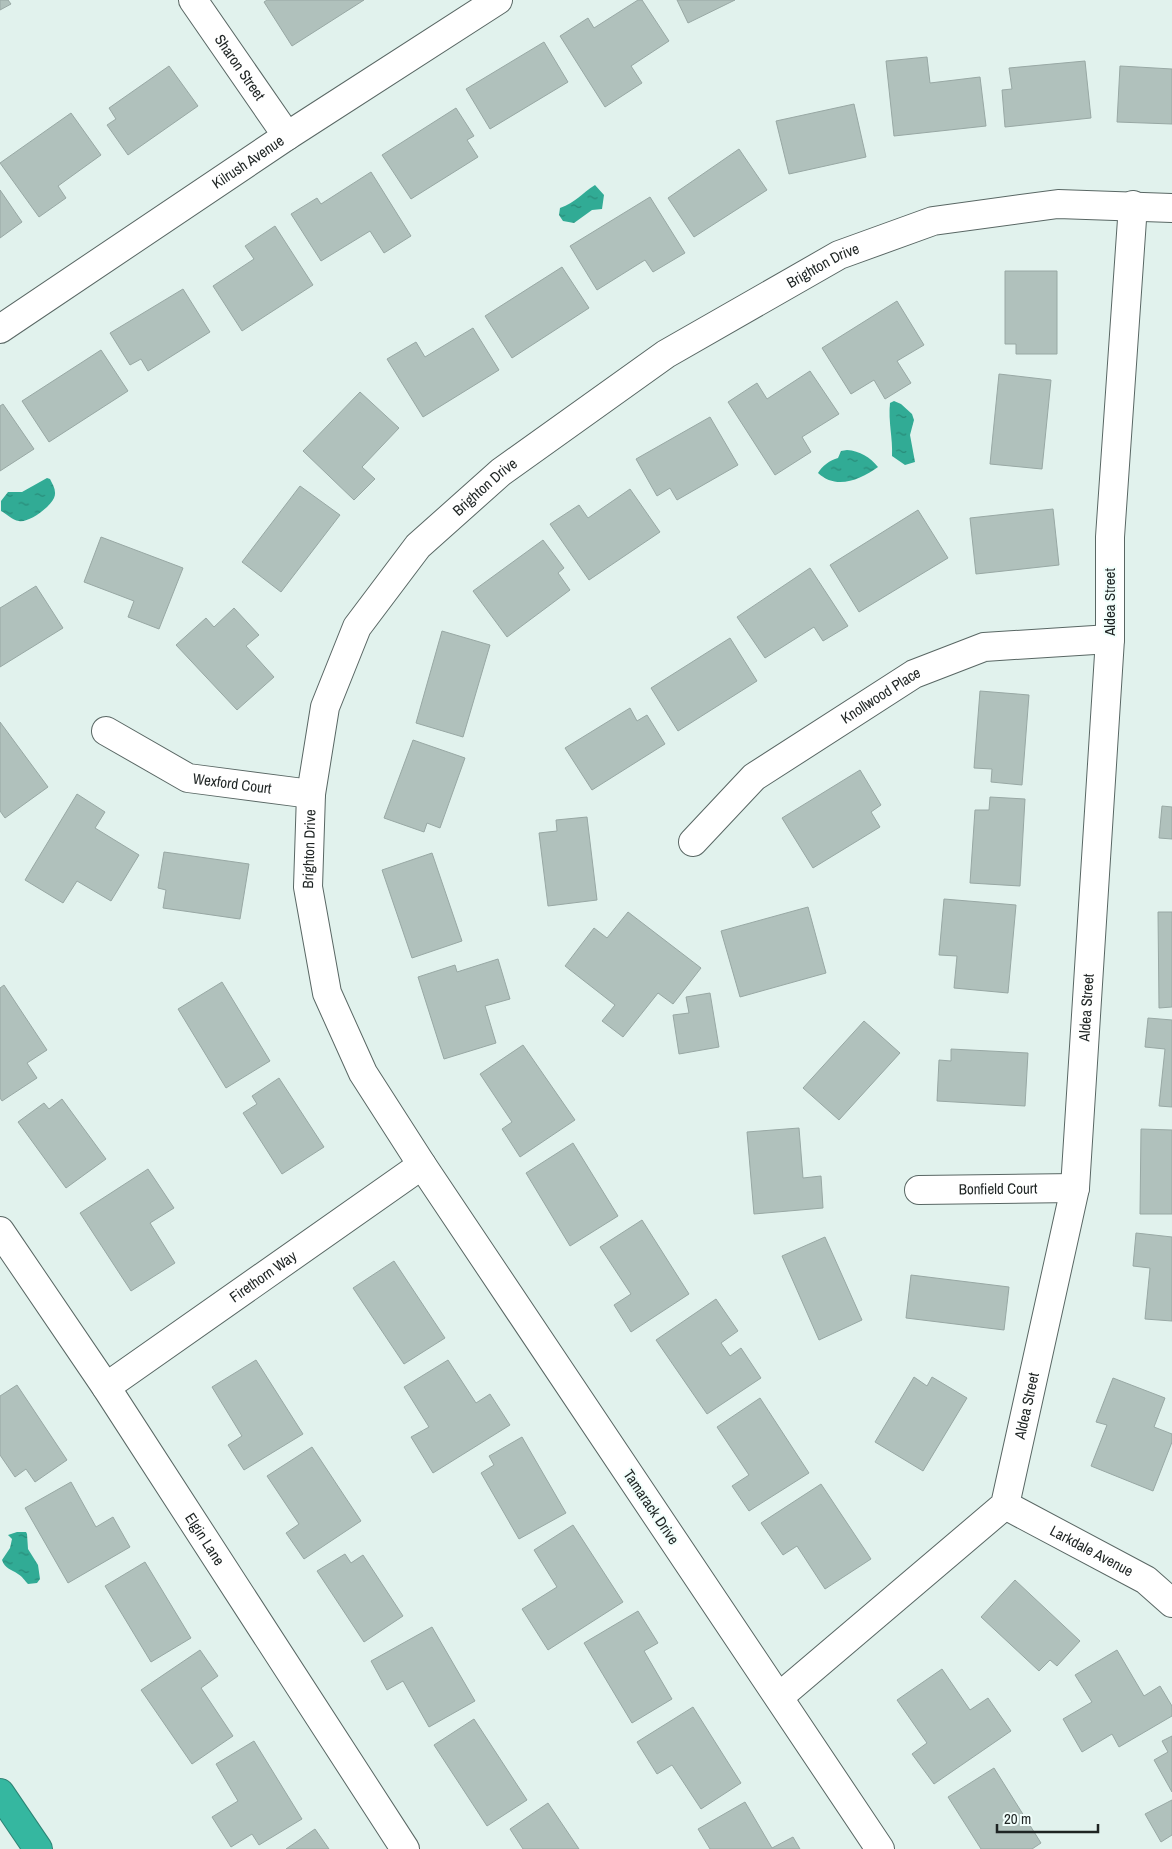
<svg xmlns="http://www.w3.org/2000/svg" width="1172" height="1849" font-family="'Archivo Narrow',sans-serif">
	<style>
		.water { fill: url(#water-ripples) }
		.building { fill: #b0c1bc; stroke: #98a8a4 }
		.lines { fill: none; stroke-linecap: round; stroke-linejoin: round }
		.minor-casing { stroke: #596764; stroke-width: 30 }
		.motorway-casing { stroke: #2d8474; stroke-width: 30 }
		.minor { stroke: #fff; stroke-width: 28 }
		.motorway { stroke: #35b7a0; stroke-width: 28 }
		.labels { text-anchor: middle; stroke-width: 4; stroke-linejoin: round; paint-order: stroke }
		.street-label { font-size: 15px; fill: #1e2423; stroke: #f1fefb }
	</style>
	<defs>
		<pattern id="water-ripples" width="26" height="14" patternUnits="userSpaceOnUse" patternTransform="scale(1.25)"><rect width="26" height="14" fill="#31ab95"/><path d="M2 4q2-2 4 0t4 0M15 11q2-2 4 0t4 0" fill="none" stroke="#298b79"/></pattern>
	</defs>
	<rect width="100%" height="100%" fill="#e1f2ed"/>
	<g class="water">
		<path d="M595,185L604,195L602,209L592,210L574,223L563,221L559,215L560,208C576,202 581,194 595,185Z"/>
		<path d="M894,401L901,404L912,414L914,420L910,435L915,462L905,465L892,456C893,438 888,422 890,403Z"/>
		<path d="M847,450C860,451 870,457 878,467C860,480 836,490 818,473C822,466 830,460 838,458L841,451Z"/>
		<path d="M47,478L50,479C53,485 57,491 54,498C50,507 29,523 19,521C12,520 7,514 1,511V501L8,492H22Z"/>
		<path d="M17,1532H26L27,1534L28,1549L38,1565L40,1579L37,1583L28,1584C25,1581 22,1576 18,1574C11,1569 5,1569 2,1560L10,1548L12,1539L8,1535Z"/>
	</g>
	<g class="building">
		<path d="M0,0H8L11,4L0,10Z"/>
		<path d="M267,0H364L292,46L264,2Z"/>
		<path d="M638,0H642L669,41L631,66L642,83L605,107L560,36L588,18L594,28Z"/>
		<path d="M677,0H735L688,23Z"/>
		<path d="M544,42L568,82L490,129L466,89Z"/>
		<path d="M927,57L930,83L980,77L986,126L894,136L886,61Z"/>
		<path d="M1085,61L1091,118L1005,127L1002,90L1012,89L1009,68Z"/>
		<path d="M169,66L198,106L128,155L107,125L116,119L109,108Z"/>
		<path d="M1120,66L1172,69V124L1117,122Z"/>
		<path d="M854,104L866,157L789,174L776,121Z"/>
		<path d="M456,108L474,136L467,140L478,157L411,199L382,155Z"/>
		<path d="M71,113L101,155L58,186L66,198L39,217L0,163Z"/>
		<path d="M739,149L767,190L694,237L668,198Z"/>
		<path d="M371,172L411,236L384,253L370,231L321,261L291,214L317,198L321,204Z"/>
		<path d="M0,190L22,222L0,238Z"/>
		<path d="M650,197L685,253L653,272L645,260L597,290L570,246Z"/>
		<path d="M275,226L313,285L242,331L213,286L254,259L245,246Z"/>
		<path d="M562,267L589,308L512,358L485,316Z"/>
		<path d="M1005,271H1057V354H1016V344H1005Z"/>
		<path d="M183,289L210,332L148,371L141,359L130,365L110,333Z"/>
		<path d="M897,301L924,345L897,361L911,383L885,399L874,380L851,394L822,348Z"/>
		<path d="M473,328L499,370L423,417L387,359L416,342L425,357Z"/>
		<path d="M101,350L128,391L49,442L22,401Z"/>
		<path d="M810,371L839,414L802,437L811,452L775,475L728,402L757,383L767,399Z"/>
		<path d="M999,374L1051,380L1042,469L990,464Z"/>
		<path d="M360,392L399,428L362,467L375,479L354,500L303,451Z"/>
		<path d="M3,404L34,449L0,471V406Z"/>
		<path d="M710,417L738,465L677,500L670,488L657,496L636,459Z"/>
		<path d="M300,486L340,515L281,592L242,562Z"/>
		<path d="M630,489L660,532L589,580L550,524L579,505L588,518Z"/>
		<path d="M1053,509L1059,565L976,574L970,518Z"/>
		<path d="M918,510L948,558L859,612L830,565Z"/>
		<path d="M101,537L183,568L159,629L128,617L134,601L84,582Z"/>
		<path d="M543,540L564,568L558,573L570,590L507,637L473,591Z"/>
		<path d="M810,568L848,626L823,641L814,627L765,658L737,617Z"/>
		<path d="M36,586L63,628L0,667V608Z"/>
		<path d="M234,608L259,635L246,646L274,677L237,710L176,645L206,618L214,627Z"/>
		<path d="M442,631L490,645L463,737L416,723Z"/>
		<path d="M730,638L757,681L678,731L651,688Z"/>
		<path d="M980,691L1029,695L1022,785L991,782L992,769L974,768Z"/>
		<path d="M630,708L637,721L647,715L665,744L592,790L565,748Z"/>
		<path d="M0,722L48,787L5,818L0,811Z"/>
		<path d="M413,740L465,758L440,828L427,823L424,832L384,818Z"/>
		<path d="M860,770L881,805L871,812L880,827L813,868L782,818Z"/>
		<path d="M77,794L105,812L95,828L139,855L111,901L77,881L63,903L25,880Z"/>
		<path d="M990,797L1025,799L1020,886L970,883L975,810H989Z"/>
		<path d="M1162,806L1172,807V839L1159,838Z"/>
		<path d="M587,817L597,900L548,906L539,833L557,831L556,820Z"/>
		<path d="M164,852L249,864L240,919L163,908L166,890L158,888Z"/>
		<path d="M432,853L462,941L412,958L382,870Z"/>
		<path d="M944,899L1016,905L1008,993L954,988L957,956L939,955Z"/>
		<path d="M808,907L826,973L740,997L721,931Z"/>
		<path d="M628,912L701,968L673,1004L658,993L623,1037L602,1021L615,1005L565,966L594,928L607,938Z"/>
		<path d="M1158,912H1172V1007L1159,1008Z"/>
		<path d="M498,959L510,999L485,1006L496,1043L444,1059L418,977L455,965L457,972Z"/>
		<path d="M222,982L270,1061L226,1088L178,1009Z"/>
		<path d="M4,985L47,1050L27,1063L37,1078L2,1101L0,1098V988Z"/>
		<path d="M710,993L719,1047L679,1054L673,1015L689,1013L686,997Z"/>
		<path d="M1148,1018L1172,1020V1107L1159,1106L1165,1049L1145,1047Z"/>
		<path d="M864,1021L900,1053L839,1120L803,1088Z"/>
		<path d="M523,1045L575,1120L520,1157L502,1129L512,1122L480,1074Z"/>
		<path d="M951,1049L1028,1053L1025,1106L937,1101L939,1060L951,1061Z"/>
		<path d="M279,1078L324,1147L282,1174L243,1113L257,1104L252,1096Z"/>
		<path d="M62,1099L106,1159L66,1188L18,1122L44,1103L49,1109Z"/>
		<path d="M799,1128L803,1178L821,1176L823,1208L754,1214L747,1132Z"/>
		<path d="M1141,1129L1172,1130V1214H1140Z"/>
		<path d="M573,1143L618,1216L570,1246L526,1173Z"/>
		<path d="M148,1169L174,1208L150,1223L175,1263L131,1291L80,1213Z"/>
		<path d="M642,1220L689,1294L631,1332L614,1305L631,1294L600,1247Z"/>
		<path d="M1136,1233L1172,1237V1321L1145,1319L1150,1268L1133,1266Z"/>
		<path d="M825,1237L862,1320L819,1340L782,1256Z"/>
		<path d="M394,1261L445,1338L404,1364L353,1288Z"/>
		<path d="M911,1275L1009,1287L1004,1330L906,1318Z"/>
		<path d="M716,1299L738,1331L721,1343L730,1356L741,1348L761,1378L707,1414L656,1340Z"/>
		<path d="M256,1360L303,1434L244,1470L228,1445L242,1436L212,1387Z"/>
		<path d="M448,1360L476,1403L490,1394L510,1425L433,1473L411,1437L429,1427L404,1387Z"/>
		<path d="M914,1377L927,1386L932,1377L967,1398L923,1471L875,1442Z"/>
		<path d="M1113,1378L1165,1398L1154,1427L1172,1434V1442L1153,1491L1091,1466L1107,1425L1096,1422Z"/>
		<path d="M17,1385L67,1460L35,1482L26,1469L15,1477L0,1455V1396Z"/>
		<path d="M760,1398L809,1473L749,1511L732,1486L749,1475L717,1427Z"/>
		<path d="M522,1437L566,1513L519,1539L481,1473L494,1465L489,1456Z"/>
		<path d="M312,1447L361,1521L304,1559L286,1533L299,1524L267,1476Z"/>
		<path d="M71,1482L96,1527L113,1517L130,1547L68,1583L25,1508Z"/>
		<path d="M821,1484L871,1559L825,1589L797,1546L783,1555L761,1523Z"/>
		<path d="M573,1525L623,1602L548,1650L522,1609L557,1587L534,1550Z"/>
		<path d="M345,1554L351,1563L363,1555L403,1616L364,1642L317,1571Z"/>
		<path d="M145,1562L191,1638L151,1662L105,1586Z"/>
		<path d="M1015,1580L1080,1641L1057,1666L1050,1660L1039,1671L981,1617Z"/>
		<path d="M638,1611L658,1643L644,1651L672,1699L632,1723L584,1643Z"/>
		<path d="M432,1627L475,1701L429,1727L403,1681L387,1690L371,1661Z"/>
		<path d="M200,1650L218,1676L201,1688L233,1736L192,1764L141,1690Z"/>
		<path d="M1117,1650L1144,1696L1160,1686L1172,1706V1716L1119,1747L1112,1734L1082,1752L1063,1719L1092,1702L1075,1675Z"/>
		<path d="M942,1669L970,1710L988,1698L1011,1731L934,1784L912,1754L927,1743L897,1700Z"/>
		<path d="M693,1707L741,1783L701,1809L672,1765L657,1774L637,1742Z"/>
		<path d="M474,1719L527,1800L487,1826L434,1745Z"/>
		<path d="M1172,1736V1792L1154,1760L1168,1752L1162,1741Z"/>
		<path d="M254,1741L302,1819L259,1845L252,1834L231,1847L212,1817L238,1801L216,1764Z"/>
		<path d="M994,1768L1041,1843L1032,1849H981L948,1797Z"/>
		<path d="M1172,1800V1835L1161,1842L1145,1814Z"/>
		<path d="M745,1802L772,1848L793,1837L800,1849H710L698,1829Z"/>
		<path d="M548,1803L579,1849H523L510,1829Z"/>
		<path d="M315,1829L329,1849H286Z"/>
	</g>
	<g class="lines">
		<defs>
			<g id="minor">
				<path id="s1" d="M193,0L287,136"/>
				<path id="s2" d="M0,329L287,136L498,0"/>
				<path id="s3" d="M106,731L188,778L311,794"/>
				<path id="s4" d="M693,842L754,777L914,674L984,647L1110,639"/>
				<path id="s5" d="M919,1190L1075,1188"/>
				<path id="s6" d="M0,1231L106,1387L405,1849"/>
				<path id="s7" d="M106,1387L422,1165"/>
				<path id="s8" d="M1005,1505L1146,1580L1172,1603"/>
				<path id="s9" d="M779,1697L1005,1505L1075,1188L1110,639V537L1133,205"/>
				<path id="s10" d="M880,1849L422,1165L363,1073L327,993L308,887L311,794L325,707L357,627L418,546L501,472L666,354L839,255L933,221L1058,204L1172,208"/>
			</g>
			<path id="motorway" d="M0,1793L38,1849"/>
		</defs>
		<use href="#minor" class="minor-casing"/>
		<use href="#motorway" class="motorway-casing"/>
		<use href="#minor" class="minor"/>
		<use href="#motorway" class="motorway"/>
	</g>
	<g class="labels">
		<g class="street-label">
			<text dy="5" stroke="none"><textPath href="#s1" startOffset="82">Sharon Street</textPath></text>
			<text dy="5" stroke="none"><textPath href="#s2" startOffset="299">Kilrush Avenue</textPath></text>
			<text dy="5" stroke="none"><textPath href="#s10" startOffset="1991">Brighton Drive</textPath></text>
			<text dy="5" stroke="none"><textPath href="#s10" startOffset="1586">Brighton Drive</textPath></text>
			<text transform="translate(1110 602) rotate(-90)" y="5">Aldea Street</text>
			<text dy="5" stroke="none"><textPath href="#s4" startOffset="240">Knollwood Place</textPath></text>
			<text dy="5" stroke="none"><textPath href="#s3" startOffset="139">Wexford Court</textPath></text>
			<text dy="5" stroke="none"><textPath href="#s10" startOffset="1166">Brighton Drive</textPath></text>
			<text dy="5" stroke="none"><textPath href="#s9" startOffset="802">Aldea Street</textPath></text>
			<text dy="5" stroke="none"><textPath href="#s5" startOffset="79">Bonfield Court</textPath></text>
			<text dy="5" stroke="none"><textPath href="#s7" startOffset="192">Firethorn Way</textPath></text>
			<text dy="5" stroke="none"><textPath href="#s9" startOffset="398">Aldea Street</textPath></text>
			<text transform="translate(651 1507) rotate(56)" y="5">Tamarack Drive</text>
			<text dy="5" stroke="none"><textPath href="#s6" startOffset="370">Elgin Lane</textPath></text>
			<text dy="5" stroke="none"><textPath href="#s8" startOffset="98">Larkdale Avenue</textPath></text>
		</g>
	</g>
	<path d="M997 1824v8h101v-8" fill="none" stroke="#1e2423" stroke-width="2.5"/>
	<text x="1004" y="1824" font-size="15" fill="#1e2423" stroke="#f1fefb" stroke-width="4" paint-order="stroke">20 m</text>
</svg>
